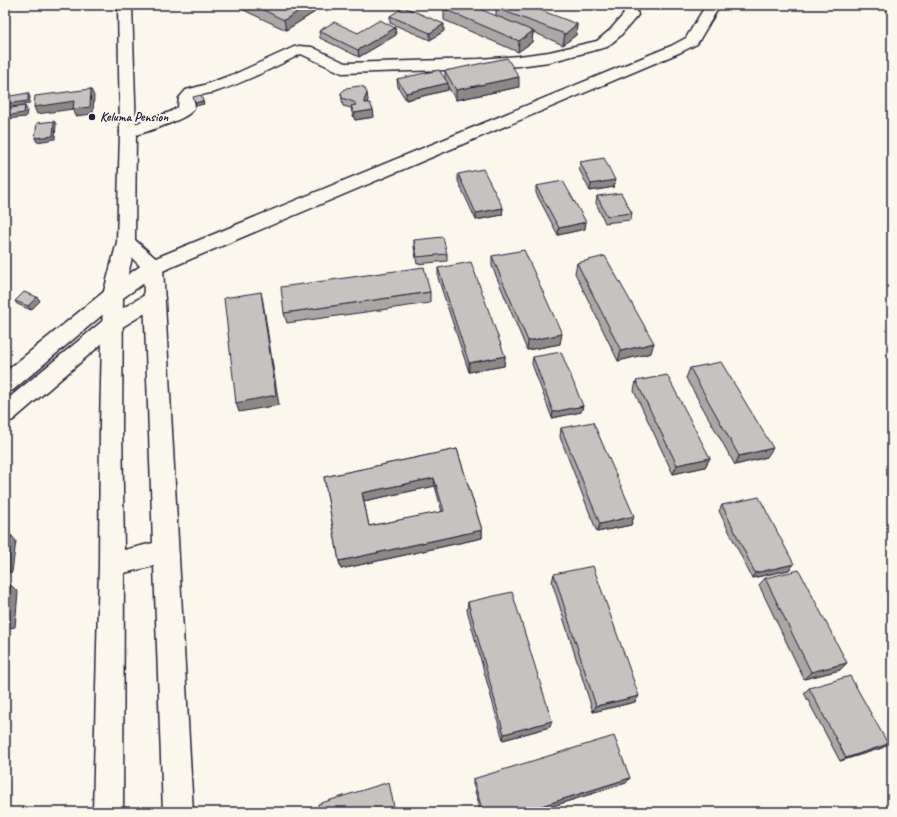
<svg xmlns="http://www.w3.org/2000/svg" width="897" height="817" font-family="Caveat,sans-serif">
  <rect width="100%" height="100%" fill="#fbf7ec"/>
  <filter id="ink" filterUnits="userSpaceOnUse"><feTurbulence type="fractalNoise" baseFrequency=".025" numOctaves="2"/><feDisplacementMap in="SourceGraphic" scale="8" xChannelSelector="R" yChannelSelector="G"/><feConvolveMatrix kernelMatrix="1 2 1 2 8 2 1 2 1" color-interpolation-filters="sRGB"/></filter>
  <g filter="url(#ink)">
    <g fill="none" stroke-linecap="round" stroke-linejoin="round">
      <g stroke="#22223b" stroke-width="3">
        <path id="minor" d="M619,5H635L638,15L620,36L607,47L549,62L519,66L479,69L342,73L301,54C273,68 245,82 215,92C208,94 200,94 195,99C195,103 195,108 192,111C185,120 141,134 128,137L122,136L120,132L122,128L170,112L178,107L179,98L186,90L204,85L237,73L294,47L299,46L312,47L345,63L479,59L519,56L549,52L597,41L610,30L624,14L622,9Z
          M706,5H720L697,44L681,52L160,272L120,300L13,390L5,393V372L106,290L146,262L671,46L686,38Z
          M155,291L162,293L165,298L162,303L119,329L13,420L5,423V401L105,319L148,293Z"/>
      </g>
      <g stroke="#22223b" stroke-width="3">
        <path id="secondary" d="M118,5H132L136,132L135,240L160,262L163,267L193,812H163L154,566L124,573L123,812H93L99,564L100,426L103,295L117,242L120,132ZM132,258L143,269L153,543L124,550L122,426L123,295Z"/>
      </g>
      <use href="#minor" fill="#fbf7ec" fill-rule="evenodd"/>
      <use href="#secondary" fill="#fbf7ec" fill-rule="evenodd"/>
    </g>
    <path fill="#aaa7a5" stroke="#22223b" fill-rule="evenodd" d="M235,5H314L315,12L286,30L235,6Z
      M496,8L577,24L576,35L563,45L533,32L532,42L518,52L444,20V9L496,16Z
      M390,16L444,31L430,40L390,23Z
      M395,28L396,35L359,57L320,38L319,31L358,33Z
      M445,71L519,87L456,100L448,87V90L406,100L398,87L397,79H445Z
      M341,93L368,100L367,103L373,110L374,117L355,120L352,113L351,108L343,106Z
      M580,162L614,187L590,191L579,169Z
      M458,174L503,208L502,215L476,220L458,181Z
      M536,186L585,229L558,235L536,193Z
      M597,196L632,213L630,220L605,223L596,203Z
      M414,240L447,254V261L417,264L414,247Z
      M492,256L560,344L527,350L492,266Z
      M577,263L651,353L618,361L575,273Z
      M438,268L505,356L504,366L469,372L438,278Z
      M430,292V303L287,323L284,313Z
      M37,297L40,301L31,310L17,304L15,301Z
      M533,357L583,406L581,412L552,418L532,364Z
      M690,368L767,457L735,465L686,378Z
      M636,381L710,458L705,467L673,474L634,391Z
      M561,428L634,516L631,525L597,532L560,437Z
      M457,449L482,530V538L341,569L339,561L324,477ZM435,486L442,512L369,526L364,501Z
      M722,505L794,564L789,570L752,578L719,511Z
      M554,574L635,702L593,712L552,582Z
      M765,578L840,670L804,679L759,585Z
      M468,602L550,727L503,740L467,610Z
      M809,688L888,744L882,748L840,761L804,693Z
      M473,779L626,783L534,812H481L473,784Z"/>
    <path fill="#8b8886" stroke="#22223b" d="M309,5H314L315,12L286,30L284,20Z
      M444,24V31L430,40V33Z
      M577,24L576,35L563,45L565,34Z
      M395,28L396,35L359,57L358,50Z
      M533,31L532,42L518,52L519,41Z
      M519,77V87L456,100V90Z
      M448,83V90L406,100V93Z
      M91,89L94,96L93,114L76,116L73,109L37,114L34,107Z
      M28,93L30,97L29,104L5,108V104Z
      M367,93L368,100L365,108L364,101Z
      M203,101L204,104L196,106L195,103Z
      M25,106L27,110L26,117L6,119L5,116Z
      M373,110L374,117L355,120L354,113Z
      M54,121L56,124L55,139L37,142L35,138Z
      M615,180L614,187L590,191L591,184Z
      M503,208L502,215L476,220V213Z
      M586,222L585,229L558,235L559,228Z
      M261,292L263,302L279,405L239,412L236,403Z
      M37,297L40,301L31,310L28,306Z
      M562,334L560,344L527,350L528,341Z
      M654,343L651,353L618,361L621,351Z
      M505,356L504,366L469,372V363Z
      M583,406L581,412L552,418L553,412Z
      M773,448L767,457L735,465L739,456Z
      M710,458L705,467L673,474L677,465Z
      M434,478L435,486L364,501L362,493Z
      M634,516L631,525L597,532L600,524Z
      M482,530V538L341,569L339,561Z
      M11,535L16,541L12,572L5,573V567Z
      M794,564L789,570L752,578L755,573Z
      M10,584L18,592L15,627L5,629V620Z
      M847,663L840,670L804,679L811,672Z
      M639,696L635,702L593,712L596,706Z
      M552,721L550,727L503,740L504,734Z
      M888,744L882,748L840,761L846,758Z
      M630,778L626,783L534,812H522Z"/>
    <path fill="#c6c2c0" stroke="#22223b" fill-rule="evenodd" d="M253,5H309L284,20Z
      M451,5H470L533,31L519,41L444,9Z
      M500,5H527L577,24L565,34L496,8Z
      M404,7L444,24L430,33L390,16Z
      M380,20L395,28L358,50L319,31L334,22L358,33Z
      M507,58L519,77L456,90L445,71Z
      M439,70L448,83L406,93L397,79Z
      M359,86L364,87L367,93L364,101L365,103H370L373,110L354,113L351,106L356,105L354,102L342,98L341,93L346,88Z
      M91,89L90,107L73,109L74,101L34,107L35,96Z
      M28,93V101L5,104V97Z
      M201,95L203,101L195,103L193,97Z
      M25,106L24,113L5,116V109Z
      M54,121L53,136L35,138L37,123Z
      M604,158L615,180L591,184L580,162Z
      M483,169L503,208L476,213L458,174Z
      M563,181L586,222L559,228L536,186Z
      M621,193L632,213L607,216L597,196Z
      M443,237L447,254L417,257L414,240Z
      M524,250L562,334L528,341L492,256Z
      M605,256L654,343L621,351L577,263Z
      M471,262L505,356L469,363L438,268Z
      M424,267L430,292L284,313L281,287Z
      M24,292L37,297L28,306L15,301Z
      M261,292L276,395L236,403L224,298Z
      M561,352L583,406L553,412L533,357Z
      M721,362L773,448L739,456L690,368Z
      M667,375L710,458L677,465L636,381Z
      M593,422L634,516L600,524L561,428Z
      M457,449L482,530L339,561L324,477ZM434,478L444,511L369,526L362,493Z
      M759,497L794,564L755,573L722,505Z
      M11,535L7,566L5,567V536Z
      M593,566L639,696L596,706L554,574Z
      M799,570L847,663L811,672L765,578Z
      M10,584L7,620H5V585Z
      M512,592L552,721L504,734L468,602Z
      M850,676L888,744L846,758L809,688Z
      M614,736L630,778L522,812H483L473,779Z
      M389,782L395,812H319L318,804Z"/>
  </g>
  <circle fill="#22223b" stroke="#fbf7ec" stroke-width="1.5" cx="92" cy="117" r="4"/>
  <g text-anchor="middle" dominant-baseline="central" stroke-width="4" stroke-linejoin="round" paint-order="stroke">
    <g font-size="13" font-weight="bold" fill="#22223b" stroke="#fbf7ec" text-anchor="start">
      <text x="100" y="117">Keluma Pension</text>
    </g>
  </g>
  <rect width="897" height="817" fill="none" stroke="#fbf7ec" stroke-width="20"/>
  <rect x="10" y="10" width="877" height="797" fill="none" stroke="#22223b" stroke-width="1.5" filter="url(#ink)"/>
</svg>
